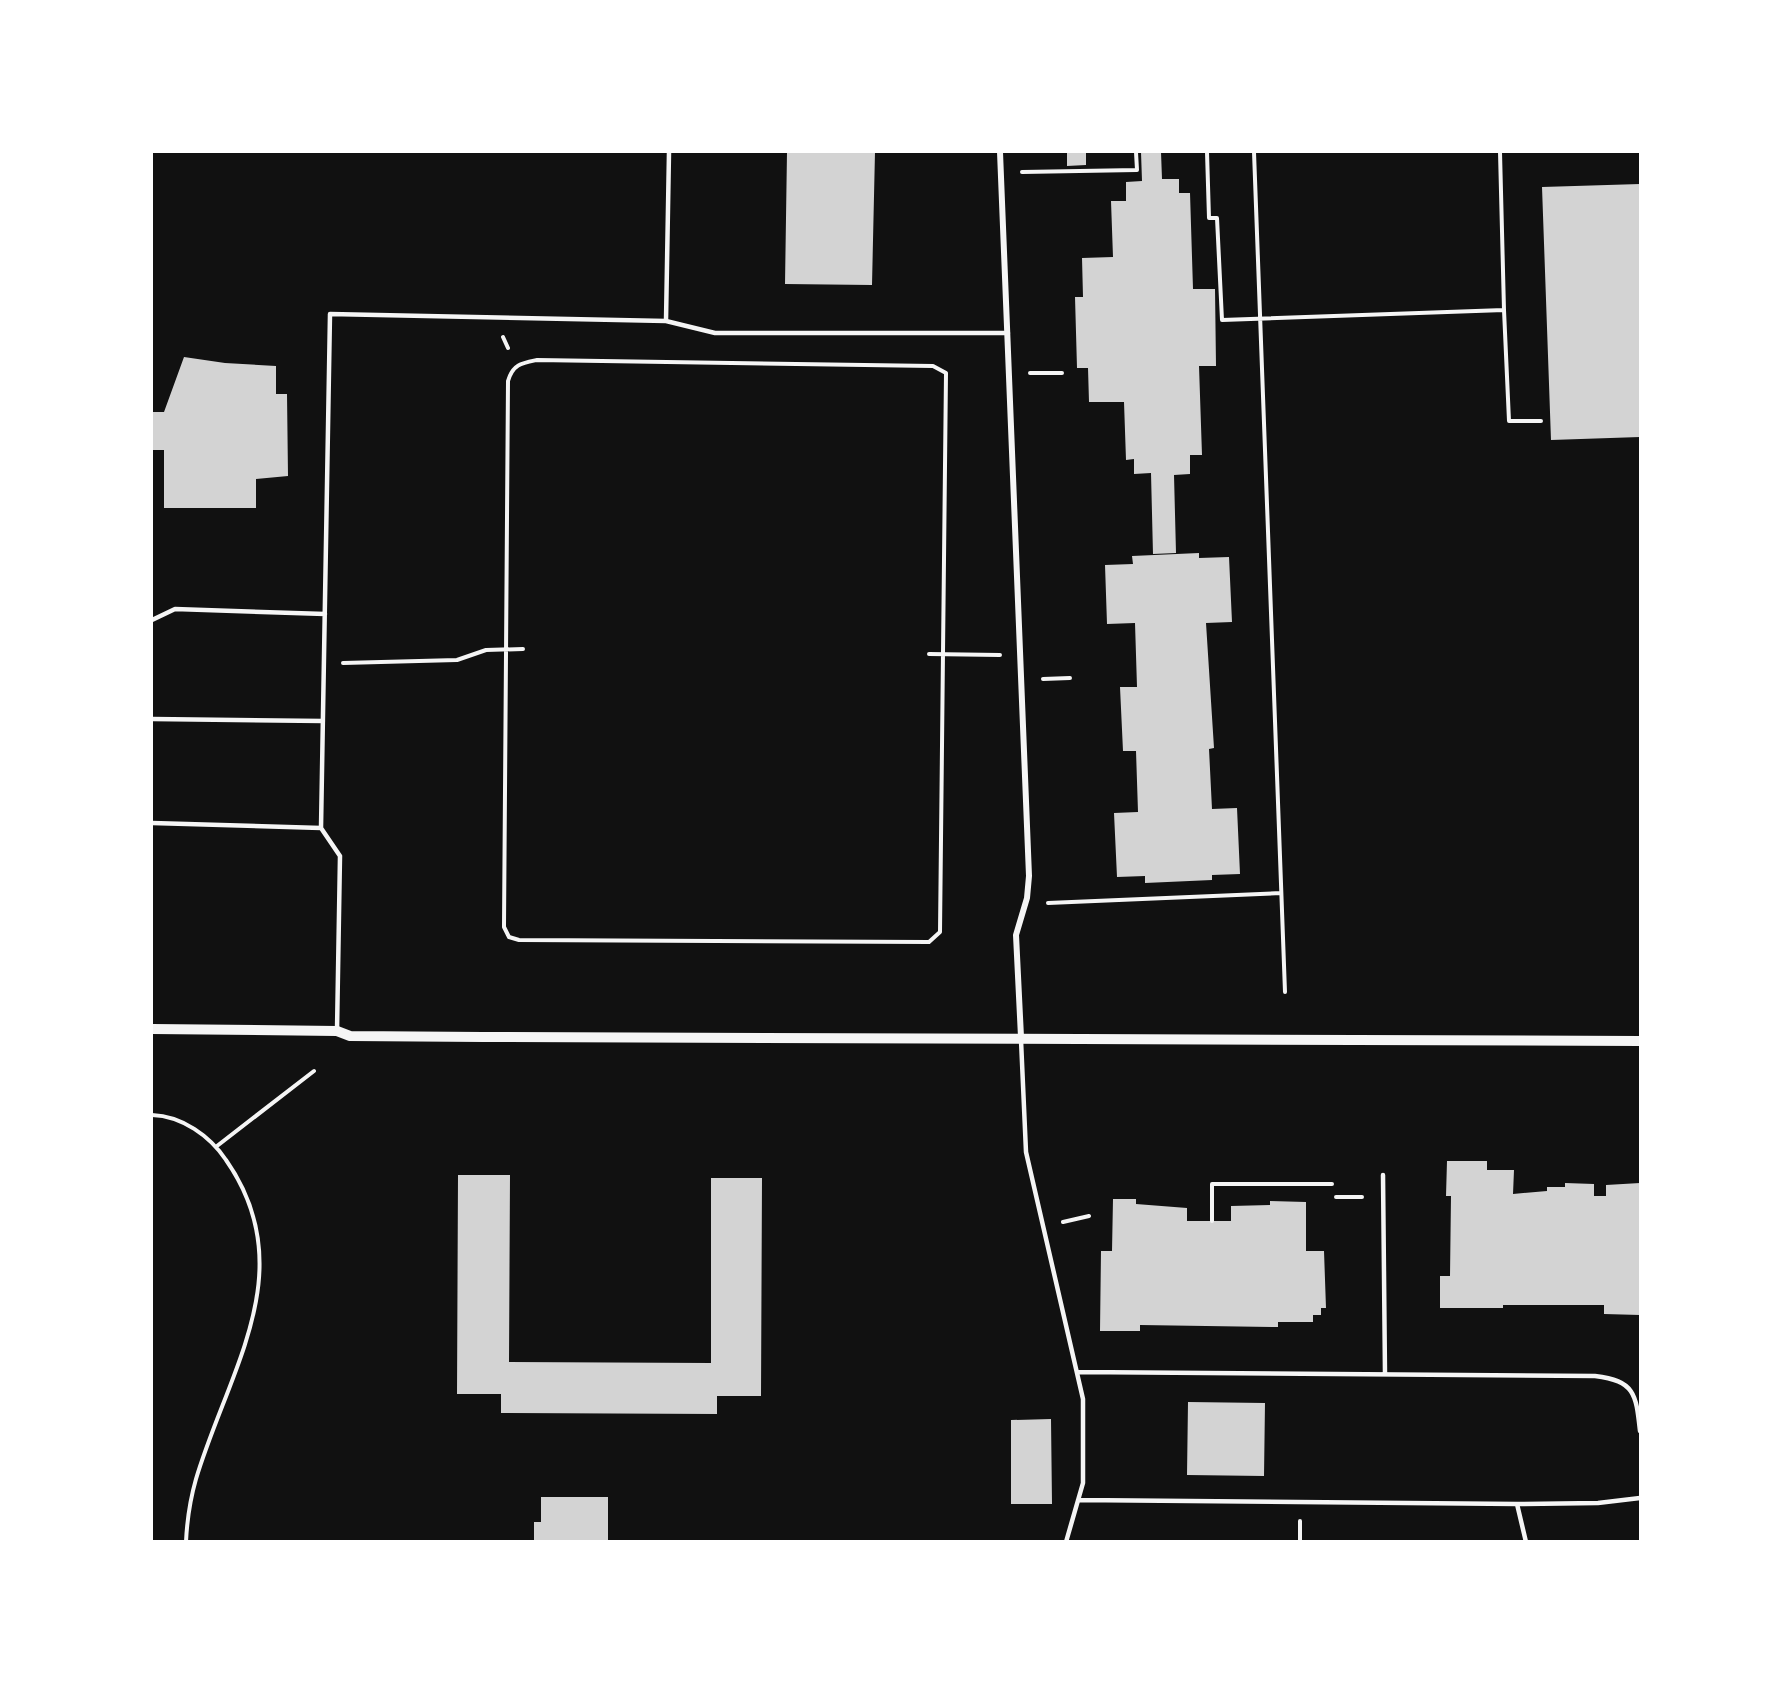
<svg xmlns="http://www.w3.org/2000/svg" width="1792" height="1693" font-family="Jost,sans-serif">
  <rect width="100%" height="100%" fill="#111"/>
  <path fill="#d3d3d3" d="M787,152H875L872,285L785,284Z
    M1067,152H1086V165L1067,166Z
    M1141,152H1161L1162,179H1179V193H1190L1193,289H1215L1216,366H1199L1202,455H1190V474L1174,475L1176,553L1153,554L1151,473L1134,474V459L1126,460L1124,402H1089L1088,368H1077L1075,297H1083L1082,258L1113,257L1111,201H1126V182L1142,181Z
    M1640,184V437L1551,440L1542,187Z
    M184,357L225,363L276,366V394H287L288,476L256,479V508H164V450H152V412H164Z
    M1199,553V558L1229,557L1232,622L1206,623L1214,748L1209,749L1212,809L1237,808L1240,874L1212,875V880L1145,883V876L1117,877L1114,813L1138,812L1136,751H1123L1120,687H1137L1135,623L1107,624L1105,565L1133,564L1132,556Z
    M1447,1161H1487V1170H1514L1513,1194L1547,1191V1187H1565V1183L1594,1184V1196H1606V1185L1640,1183V1315L1604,1314V1305H1503V1308H1440V1276H1450L1451,1196H1446Z
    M458,1175H510L509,1362L711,1363V1178H762L761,1396H717V1414L501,1413V1394H457Z
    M1113,1199H1136V1204L1187,1208V1221H1231V1206L1270,1205V1201L1306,1202V1251H1324L1326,1308H1321V1315H1313V1322H1278V1327L1140,1325V1331H1100L1101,1251H1112Z
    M1188,1402L1265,1403L1264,1476L1187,1475Z
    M1051,1419L1052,1504H1011V1420Z
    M541,1497H608V1542H534V1522H541Z"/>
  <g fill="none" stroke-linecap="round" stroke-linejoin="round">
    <path stroke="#f5f5f5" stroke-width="4" d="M1207,152L1209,218H1217L1222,320L1504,310L1500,152
      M1254,152L1285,992
      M1022,172L1137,170L1136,152
      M1504,310L1509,421H1541
      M503,337L508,348
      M537,360L933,366L946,373L940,932L929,942L519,940L509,937L504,927L508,381C513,364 522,363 537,360Z
      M1030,373H1062
      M929,654L1000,655
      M343,663L457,660L486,650L523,649
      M1043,679L1070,678
      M1048,903L1281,893
      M152,1115C182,1116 210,1136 226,1160C303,1270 228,1371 196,1479C190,1500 187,1520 186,1542
      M217,1146L314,1071
      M1336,1197H1362
      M1212,1221V1184H1332
      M1063,1222L1089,1216
      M1300,1542V1521"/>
    <path stroke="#f5f5f5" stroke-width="4.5" d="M666,321L715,333H1008
      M152,620L175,609L325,614
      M152,719L323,721
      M152,823L321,828L340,856L337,1031
      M321,828L330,314L666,321L669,152
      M1021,1040L1026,1152L1083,1399V1483L1066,1542
      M1383,1175L1385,1374
      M1078,1372L1595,1376C1635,1381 1636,1394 1640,1431
      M1078,1500L1517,1504L1598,1503L1640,1498
      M1517,1504L1526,1542"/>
    <path stroke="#f5f5f5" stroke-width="6" d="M1000,152L1029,876L1027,898L1016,935L1021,1037"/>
    <path stroke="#f5f5f5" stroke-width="10" d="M152,1029L337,1031L350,1036L483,1037L1640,1041"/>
  </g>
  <rect width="1792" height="1693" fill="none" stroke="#ffffff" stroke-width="306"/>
</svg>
